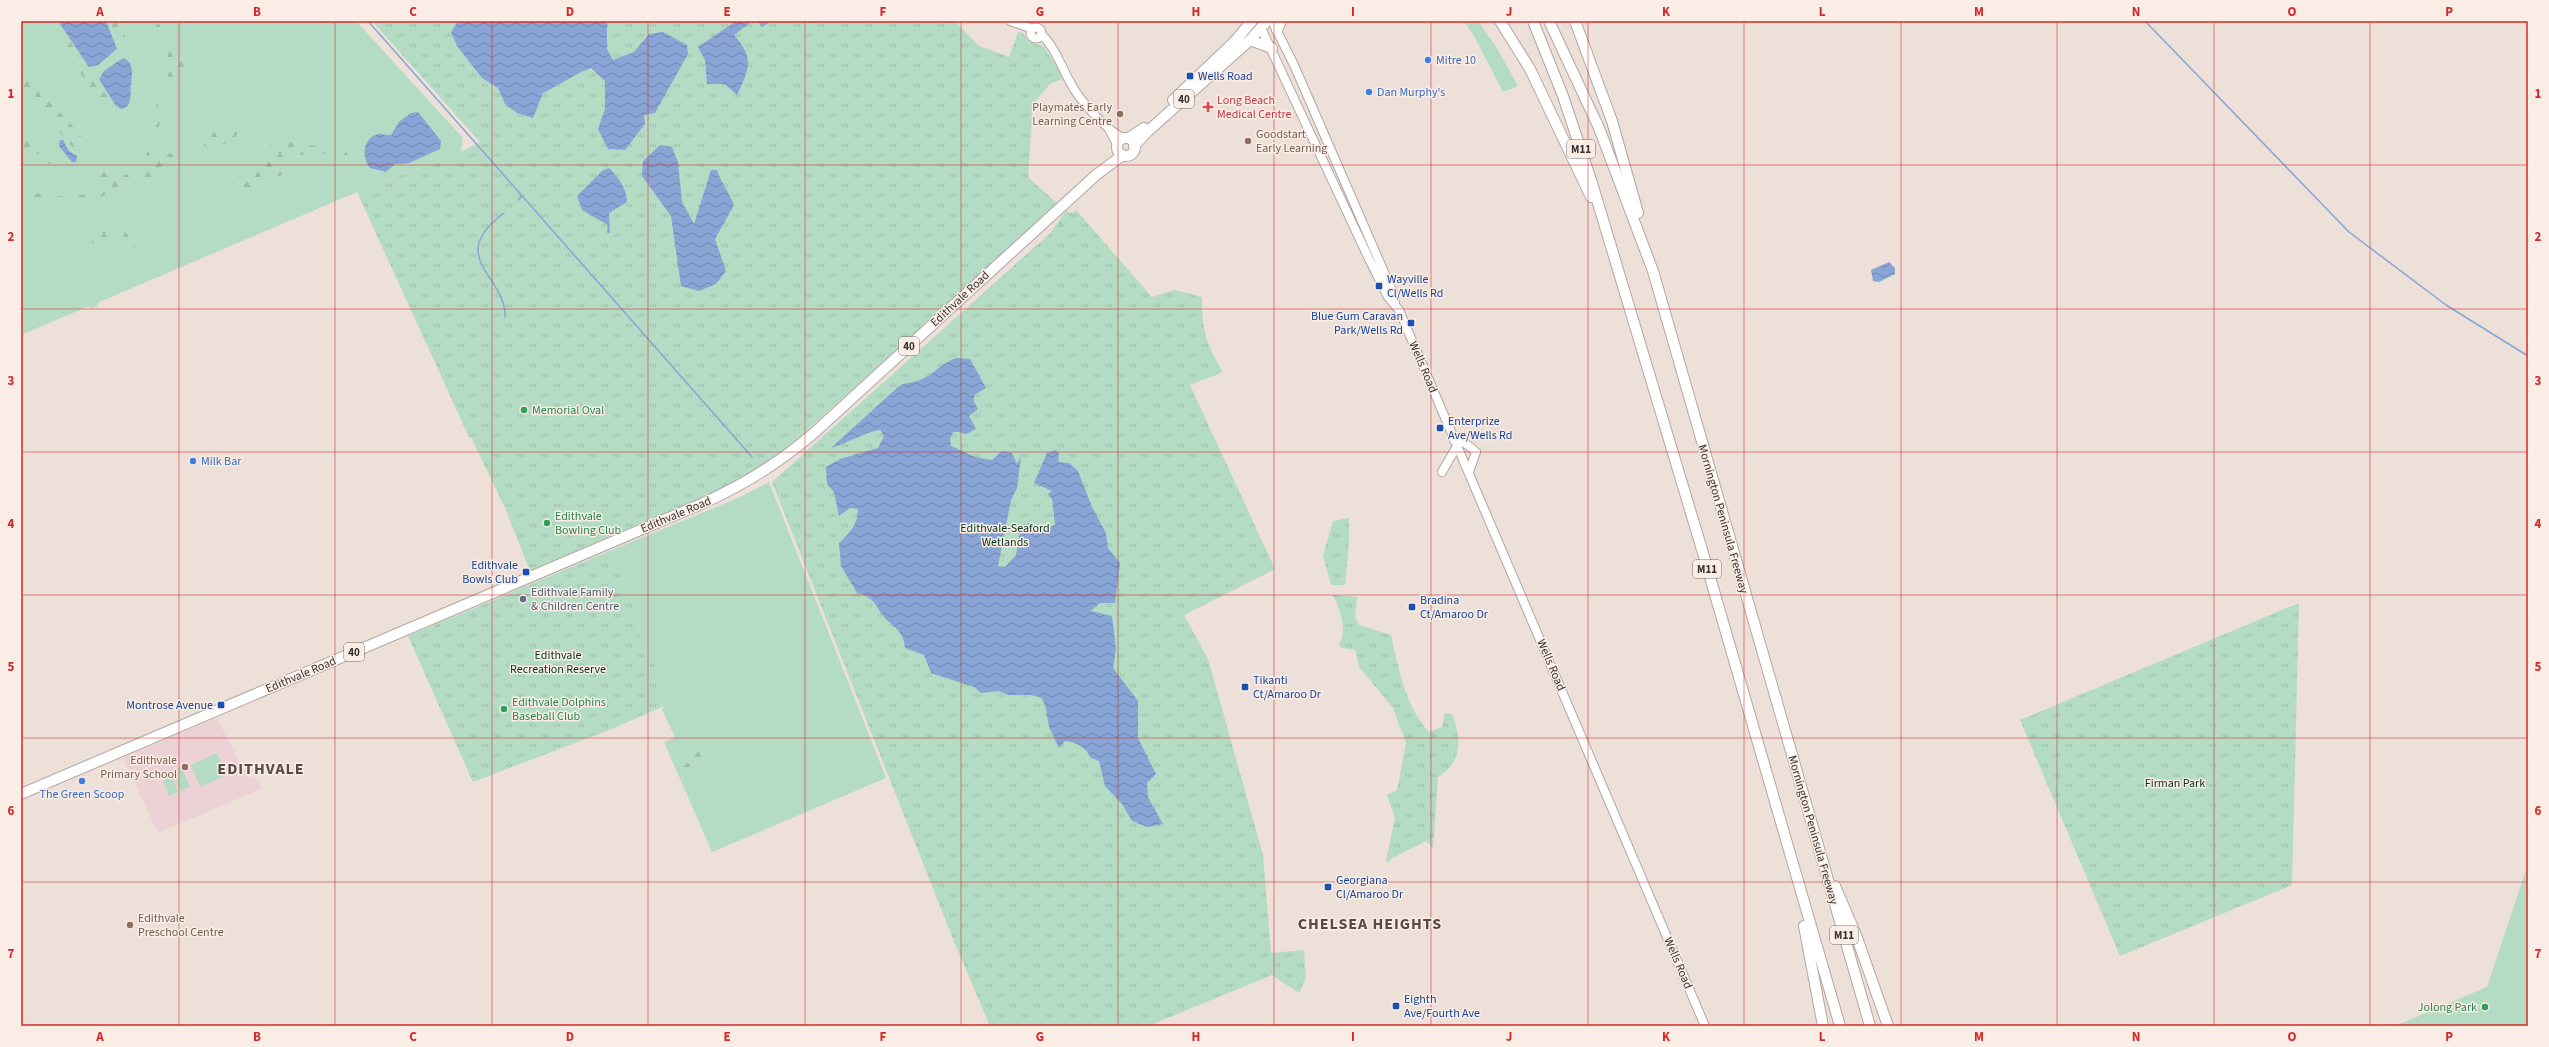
<svg xmlns="http://www.w3.org/2000/svg" width="2549" height="1047" font-family="'Source Sans 3',sans-serif">
  <defs>
    <pattern id="forest-firs" width="22" height="20" patternUnits="userSpaceOnUse"><rect width="22" height="20" fill="#b4dbc3"/><path d="M5 1l3.5 6h-7zM16 11l3.5 6h-7z" fill="#9cbda8"/></pattern>
    <pattern id="park-tufts" width="24" height="20" patternUnits="userSpaceOnUse"><rect width="24" height="20" fill="#b4dbc3"/><path d="M3 7l-1-3M5 7V3M7 7l1-3M15 17l-1-3M17 17v-4M19 17l1-3" fill="none" stroke="#9cbda8"/></pattern>
    <pattern id="water-waves" width="16" height="10" patternUnits="userSpaceOnUse"><rect width="16" height="10" fill="#88a5d6"/><path d="M0 5q4-4 8 0t8 0" fill="none" stroke="#7087ae"/></pattern>
  </defs>
  <rect width="100%" height="100%" fill="#ece0d9"/>
  <path fill="#ecd1d5" d="M217,718L248,779L255,777L261,789L158,833L123,758Z"/>
  <path fill="#b4dbc3" d="M21,21H356L463,138L461,152L357,192L97,303L98,306L91,309L89,306L21,335Z
    M1464,21H1478L1495,45L1518,86L1503,92L1474,36Z
    M769,482L886,778L712,852L664,742L675,737L662,710L664,706L656,681L655,657H646L632,601L612,550L738,498Z
    M217,753L227,775L200,787L191,765Z
    M181,767L190,787L180,791L172,771Z
    M170,772L178,792L169,796L161,776Z
    M2528,864V1026H2395L2487,987Z"/>
  <path fill="url(#forest-firs)" d="M106,21H119L130,49H123Z
    M147,21H157L181,56L194,69L191,73H181C173,83 161,91 158,104C156,114 164,125 155,134L149,129L154,96L166,82L170,65L165,49Z
    M65,39L70,41C77,53 125,119 123,126H118L90,88L63,45Z
    M21,63C28,73 33,84 41,93C51,106 91,137 86,153L77,152L21,90Z
    M234,127L240,130L234,139L214,149L204,146V140L212,133Z
    M21,131L36,141L40,149L38,154H32L21,146Z
    M154,138L157,139L154,150L149,156L146,154L148,145Z
    M274,140L346,151L348,154L343,156L319,153L288,156L282,175L254,185L243,193L240,191L238,175C244,169 256,176 264,168C274,158 268,146 274,140Z
    M173,152L185,154L188,157L187,161L160,167L152,177L133,181L91,202H45L28,195L30,192C53,196 82,202 101,185L100,173L102,169H108L118,177L140,171Z
    M47,157L66,167L68,172L62,171L45,161Z
    M1066,211L1074,214L1039,249Z
    M123,229L136,247L110,241L87,244L93,230Z
    M693,743L698,744L695,747L698,751L705,750L712,754V763H709L707,758L692,760L690,768L683,767L690,761L693,753L689,748Z"/>
  <path fill="url(#park-tufts)" d="M372,21H955L979,46L1009,57L1018,32L1023,33L1029,42L1043,46L1057,66L1062,79L1050,84L1033,104L1028,177L1059,205L778,456L736,484L530,571L505,508L471,437H469L357,192L461,152L480,142Z
    M1076,210L1152,297L1175,290L1202,297C1202,330 1206,344 1223,372L1190,385L1275,569L1184,615L1208,659L1263,855L1271,953L1304,950L1306,978L1299,993L1272,975L1148,1026H990L953,939L772,482Z
    M1349,518V543L1345,585H1331L1323,555L1333,521Z
    M612,550L632,601L646,657L655,656L656,681L664,706L614,728L473,782L408,636Z
    M1333,595L1357,597L1355,617L1359,625L1391,635C1398,667 1406,708 1429,732L1442,727L1445,713L1452,714C1462,738 1462,763 1438,777L1433,848L1426,841L1391,859L1389,863L1386,861L1395,818L1387,795L1397,790L1406,743L1393,708L1359,667L1355,650L1341,648L1339,645C1348,628 1340,611 1333,595Z
    M2299,603L2292,885L2120,956L2020,720Z"/>
  <path fill="url(#water-waves)" d="M58,21H106L117,49L98,65L89,67Z
    M458,21H607V49L613,60L634,52L649,34L663,32L687,45L688,54L655,113L644,115L645,124L625,150L608,149L598,129L605,109V81L591,68C574,74 560,85 543,93L533,118L517,113L505,104L498,88L482,78L457,46L451,32Z
    M736,21H772L762,27L758,22L750,23L734,35C755,58 749,70 737,95L725,84H707L705,60L698,47Z
    M123,58C136,63 131,76 131,86C130,95 133,107 121,109L116,106L99,79L104,71Z
    M418,112L441,141L440,149L409,163L395,164L386,172L370,168C361,157 363,138 378,134C383,133 386,136 391,135L399,122L411,113Z
    M60,140H63L69,151L77,156L76,162H72L59,146Z
    M660,145L672,147L678,162L682,202L694,224L711,170H717C721,183 729,192 734,205L715,239L726,271L716,284L699,291L681,286L671,216L642,176L643,161Z
    M609,168C618,177 627,188 627,202L609,213L610,233H607L608,225L582,210L577,196L602,171Z
    M1889,262L1895,268V274L1879,282L1873,281L1871,270Z
    M956,358L970,359L986,388L974,395V402L978,409L969,416L976,429L966,434L959,432H953L950,439L951,446L975,457L992,460L1002,451L1012,453L1017,464L1021,456L1017,488L1011,500L998,566L1005,567L1016,555L1021,525L1031,523L1039,528V532L1055,525L1052,499L1048,494L1052,491L1034,483L1047,453L1056,450L1059,454L1058,462L1069,463L1078,471L1092,507L1106,533L1108,548L1120,563L1115,603H1100L1091,611L1112,616L1116,649L1113,668L1138,701V738L1156,774L1147,783L1148,797L1163,824L1147,827L1132,821L1122,804L1105,786L1099,761L1091,758C1085,747 1077,742 1065,741L1059,748L1049,727L1046,709L1042,698L1032,695H1008L999,691L981,693L974,687L931,673L924,655L905,648C904,634 898,630 888,621C875,609 878,598 857,593L841,566L839,543C850,533 858,524 858,509L850,508L839,516L834,492L827,484L826,467L840,459L878,448L884,436L880,430C867,431 846,444 831,448L899,386C906,382 913,383 920,380C933,375 942,363 956,358Z"/>
  <g fill="none" stroke-linecap="round" stroke-linejoin="round">
    <path stroke="#88a5d6" stroke-width="1.5" d="M368,21L752,457
      M2145,21L2349,232L2446,305L2528,356
      M518,200L522,196
      M504,213C444,258 507,276 505,317"/>
    <g stroke="#b2a6a0" stroke-width="10">
      <path id="secondary" d="M1010,21L1033,29
        M1272,21L1294,65L1394,295L1395,304
        M1030.5 33a5.5 5.5 0 1 1 11 0a5.5 5.5 0 1 1-11 0Z
        M1261,28L1369,259L1388,297L1399,310L1705,1026
        M1041,34C1055,47 1061,66 1070,82C1079,100 1105,129 1123,138
        M1110,131L1117,144
        M1454,440H1460L1473,449
        M1442,472L1457,446
        M1469,472L1476,452"/>
    </g>
    <g stroke="#b2a6a0" stroke-width="12">
      <path id="highway" d="M1500,21L1530,69L1591,197
        M1533,21L1563,96L1592,183L1703,553L1840,1026
        M1549,21L1599,128L1653,271L1870,1026
        M1575,21L1612,121L1638,213
        M1277,30L1281,21
        M1250,40L1272,48
        M1173,100L1235,41L1252,21
        M1129,138L1144,128
        M1117 147a9 9 0 1 1 18 0a9 9 0 1 1-18 0Z
        M1134,146L1147,132L1250,40L1267,21
        M21,794L699,505C742,486 778,464 814,433L1096,175L1123,155
        M1835,886L1856,935L1888,1026
        M1804,926L1823,1026"/>
    </g>
    <use href="#secondary" stroke="#fff" stroke-width="8"/>
    <use href="#highway" stroke="#fff" stroke-width="10"/>
  </g>
  <path fill="none" stroke="#d62828" stroke-width="1" stroke-opacity="0.55" d="M179,21V1026M335,21V1026M492,21V1026M648,21V1026M805,21V1026M961,21V1026M1118,21V1026M1274,21V1026M1431,21V1026M1588,21V1026M1744,21V1026M1901,21V1026M2057,21V1026M2214,21V1026M2370,21V1026M21,165H2528M21,309H2528M21,452H2528M21,595H2528M21,738H2528M21,882H2528"/>
  <g fill="#3f7fe0" stroke="#faede6" stroke-width="1.5">
    <circle cx="1428" cy="60" r="4"/>
    <circle cx="1369" cy="92" r="4"/>
    <circle cx="193" cy="461" r="4"/>
    <circle cx="82" cy="781" r="4"/>
  </g>
  <g fill="#1a4fb4" stroke="#faede6" stroke-width="1.5">
    <rect x="1186" y="72" width="8" height="8" rx="2"/>
    <rect x="1375" y="282" width="8" height="8" rx="2"/>
    <rect x="1407" y="319" width="8" height="8" rx="2"/>
    <rect x="1436" y="424" width="8" height="8" rx="2"/>
    <rect x="522" y="568" width="8" height="8" rx="2"/>
    <rect x="1408" y="603" width="8" height="8" rx="2"/>
    <rect x="1241" y="683" width="8" height="8" rx="2"/>
    <rect x="217" y="701" width="8" height="8" rx="2"/>
    <rect x="1324" y="883" width="8" height="8" rx="2"/>
    <rect x="1392" y="1002" width="8" height="8" rx="2"/>
  </g>
  <path fill="#e0444e" stroke="#faede6" stroke-width="1.5" d="M1206 101h4v4h4v4h-4v4h-4v-4h-4v-4h4z"/>
  <g fill="#8d6e63" stroke="#faede6" stroke-width="1.5">
    <circle cx="1120" cy="114" r="4"/>
    <circle cx="1248" cy="141" r="4"/>
    <circle cx="185" cy="767" r="4"/>
    <circle cx="130" cy="925" r="4"/>
  </g>
  <g fill="#2e9e5b" stroke="#faede6" stroke-width="1.5">
    <circle cx="524" cy="410" r="4"/>
    <circle cx="547" cy="523" r="4"/>
    <circle cx="504" cy="709" r="4"/>
    <circle cx="2485" cy="1007" r="4"/>
  </g>
  <circle fill="#5c6f8a" stroke="#faede6" stroke-width="1.5" cx="523" cy="599" r="4"/>
  <g text-anchor="middle" dominant-baseline="central" stroke-width="3" stroke-linejoin="round" paint-order="stroke">
    <g fill="#faede6" stroke="#736c68" stroke-width="1">
      <rect x="1174" y="90" width="20" height="18" rx="3"/>
      <rect x="1567" y="140" width="28" height="18" rx="3"/>
      <rect x="899" y="337" width="20" height="18" rx="3"/>
      <rect x="1693" y="560" width="28" height="18" rx="3"/>
      <rect x="344" y="643" width="20" height="18" rx="3"/>
      <rect x="1830" y="926" width="28" height="18" rx="3"/>
    </g>
    <g font-size="11" font-weight="bold" fill="#393432">
      <text x="1184" y="99">40</text>
      <text x="1581" y="149">M11</text>
      <text x="909" y="346">40</text>
      <text x="1707" y="569">M11</text>
      <text x="354" y="652">40</text>
      <text x="1844" y="935">M11</text>
    </g>
    <g font-size="12" fill="#366cbe" stroke="#faede6" text-anchor="start">
      <text x="1436" y="60">Mitre 10</text>
      <text x="1377" y="92">Dan Murphy's</text>
      <text x="201" y="461">Milk Bar</text>
      <text x="82" y="794" text-anchor="middle">The Green Scoop</text>
    </g>
    <g font-size="12" fill="#164399" stroke="#faede6" text-anchor="start">
      <text x="1198" y="76">Wells Road</text>
      <text x="1387" y="279">Wayville<tspan x="1387" dy="14">Cl/Wells Rd</tspan></text>
      <text x="1403" y="316" text-anchor="end">Blue Gum Caravan<tspan x="1403" dy="14">Park/Wells Rd</tspan></text>
      <text x="1448" y="421">Enterprize<tspan x="1448" dy="14">Ave/Wells Rd</tspan></text>
      <text x="518" y="565" text-anchor="end">Edithvale<tspan x="518" dy="14">Bowls Club</tspan></text>
      <text x="1420" y="600">Bradina<tspan x="1420" dy="14">Ct/Amaroo Dr</tspan></text>
      <text x="1253" y="680">Tikanti<tspan x="1253" dy="14">Ct/Amaroo Dr</tspan></text>
      <text x="213" y="705" text-anchor="end">Montrose Avenue</text>
      <text x="1336" y="880">Georgiana<tspan x="1336" dy="14">Cl/Amaroo Dr</tspan></text>
      <text x="1404" y="999">Eighth<tspan x="1404" dy="14">Ave/Fourth Ave</tspan></text>
    </g>
    <g font-size="12" fill="#be3a42" stroke="#faede6" text-anchor="start">
      <text x="1217" y="100">Long Beach<tspan x="1217" dy="14">Medical Centre</tspan></text>
    </g>
    <g font-size="12" fill="#785e54" stroke="#faede6" text-anchor="end">
      <text x="1112" y="107">Playmates Early<tspan x="1112" dy="14">Learning Centre</tspan></text>
      <text x="1256" y="134" text-anchor="start">Goodstart<tspan x="1256" dy="14">Early Learning</tspan></text>
      <text x="177" y="760">Edithvale<tspan x="177" dy="14">Primary School</tspan></text>
      <text x="138" y="918" text-anchor="start">Edithvale<tspan x="138" dy="14">Preschool Centre</tspan></text>
    </g>
    <g font-size="12" fill="#393432" stroke="#faede6">
      <text transform="translate(960 299) rotate(-43)">Edithvale Road</text>
      <text transform="translate(1423 367) rotate(67)">Wells Road</text>
      <text transform="translate(676 515) rotate(-23)">Edithvale Road</text>
      <text transform="translate(1723 519) rotate(74)">Mornington Peninsula Freeway</text>
      <text transform="translate(1551 665) rotate(67)">Wells Road</text>
      <text transform="translate(301 675) rotate(-23)">Edithvale Road</text>
      <text transform="translate(1813 830) rotate(74)">Mornington Peninsula Freeway</text>
      <text transform="translate(1678 963) rotate(67)">Wells Road</text>
    </g>
    <g font-size="12" fill="#27864d" stroke="#faede6" text-anchor="start">
      <text x="532" y="410">Memorial Oval</text>
      <text x="555" y="516">Edithvale<tspan x="555" dy="14">Bowling Club</tspan></text>
      <text x="512" y="702">Edithvale Dolphins<tspan x="512" dy="14">Baseball Club</tspan></text>
      <text x="2477" y="1007" text-anchor="end">Jolong Park</text>
    </g>
    <g font-size="12" fill="#02341d" stroke="#faede6">
      <text x="1005" y="528">Edithvale-Seaford<tspan x="1005" dy="14">Wetlands</tspan></text>
      <text x="558" y="655">Edithvale<tspan x="558" dy="14">Recreation Reserve</tspan></text>
      <text x="2175" y="783">Firman Park</text>
    </g>
    <g font-size="12" fill="#4e5e75" stroke="#faede6" text-anchor="start">
      <text x="531" y="592">Edithvale Family<tspan x="531" dy="14">&amp; Children Centre</tspan></text>
    </g>
    <g font-size="16" font-weight="bold" letter-spacing="1" fill="#564b46" stroke="#faede6">
      <text x="261" y="769">EDITHVALE</text>
      <text x="1370" y="924">CHELSEA HEIGHTS</text>
    </g>
  </g>
  <rect width="2549" height="1047" fill="none" stroke="#faede6" stroke-width="44"/>
  <rect x="22" y="22" width="2505" height="1003" fill="none" stroke="#d62828" stroke-width="1.5"/>
  <g font-size="13" text-anchor="middle" font-weight="bold" fill="#d62828">
    <text x="100" y="16">A</text>
    <text x="257" y="16">B</text>
    <text x="413" y="16">C</text>
    <text x="570" y="16">D</text>
    <text x="727" y="16">E</text>
    <text x="883" y="16">F</text>
    <text x="1040" y="16">G</text>
    <text x="1196" y="16">H</text>
    <text x="1353" y="16">I</text>
    <text x="1509" y="16">J</text>
    <text x="1666" y="16">K</text>
    <text x="1822" y="16">L</text>
    <text x="1979" y="16">M</text>
    <text x="2136" y="16">N</text>
    <text x="2292" y="16">O</text>
    <text x="2449" y="16">P</text>
    <text x="11" y="98">1</text>
    <text x="2538" y="98">1</text>
    <text x="11" y="241">2</text>
    <text x="2538" y="241">2</text>
    <text x="11" y="385">3</text>
    <text x="2538" y="385">3</text>
    <text x="11" y="528">4</text>
    <text x="2538" y="528">4</text>
    <text x="11" y="671">5</text>
    <text x="2538" y="671">5</text>
    <text x="11" y="815">6</text>
    <text x="2538" y="815">6</text>
    <text x="11" y="958">7</text>
    <text x="2538" y="958">7</text>
    <text x="100" y="1041">A</text>
    <text x="257" y="1041">B</text>
    <text x="413" y="1041">C</text>
    <text x="570" y="1041">D</text>
    <text x="727" y="1041">E</text>
    <text x="883" y="1041">F</text>
    <text x="1040" y="1041">G</text>
    <text x="1196" y="1041">H</text>
    <text x="1353" y="1041">I</text>
    <text x="1509" y="1041">J</text>
    <text x="1666" y="1041">K</text>
    <text x="1822" y="1041">L</text>
    <text x="1979" y="1041">M</text>
    <text x="2136" y="1041">N</text>
    <text x="2292" y="1041">O</text>
    <text x="2449" y="1041">P</text>
  </g>
</svg>
